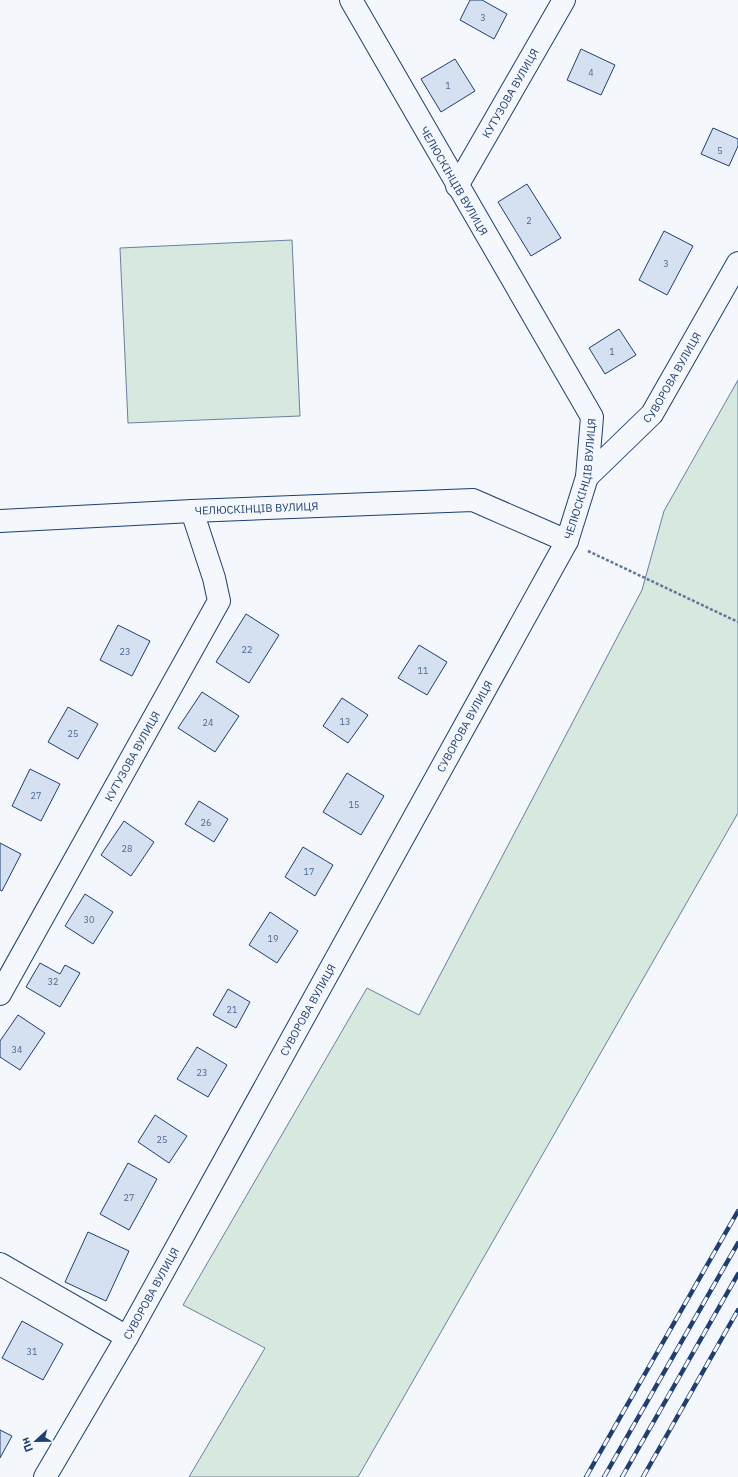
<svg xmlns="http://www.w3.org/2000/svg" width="738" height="1477" font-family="'IBM Plex Sans',sans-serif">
  <rect width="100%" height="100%" fill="#f4f7fb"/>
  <path fill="#d7e8df" stroke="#687fa3" d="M292,240L300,416L128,423L120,248Z
    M738,380V813L358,1477H189L265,1348L183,1305L367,988L419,1015L642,590L664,511Z"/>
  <path fill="#d5e0f0" stroke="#1d3f73" d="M470,0H482L507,14L494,39L460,20Z
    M581,49L615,65L601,95L567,80Z
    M455,59L475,91L441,112L421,79Z
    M713,128L738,139V146L729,166L701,154Z
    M527,184L561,238L531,256L498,202Z
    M664,231L693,246L667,295L639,280Z
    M619,329L636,355L605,374L589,348Z
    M246,614L279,635L249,683L216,662Z
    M118,625L150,641L132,676L100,660Z
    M419,645L447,662L427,695L398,678Z
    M202,692L239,716L215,752L178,728Z
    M342,698L368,715L348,743L323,726Z
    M68,707L98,724L78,759L48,742Z
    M30,769L60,784L41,821L12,806Z
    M347,773L384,796L361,835L323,812Z
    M199,801L228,819L214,842L185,824Z
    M124,821L154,842L131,876L101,855Z
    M0,843L21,854L2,891L0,890Z
    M303,847L333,865L315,896L285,877Z
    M85,894L113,912L93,944L65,926Z
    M270,912L298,931L277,963L249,945Z
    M40,963L60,974L65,965L80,973L60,1007L26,987Z
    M228,989L250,1002L236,1028L213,1015Z
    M18,1015L45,1033L20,1070L0,1057V1041Z
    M197,1047L227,1065L208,1097L177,1079Z
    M155,1115L187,1136L169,1163L138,1142Z
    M128,1163L157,1179L129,1230L100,1214Z
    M88,1232L129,1251L106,1301L65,1282Z
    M22,1321L63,1344L43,1380L2,1358Z
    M0,1430L12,1436L0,1458Z"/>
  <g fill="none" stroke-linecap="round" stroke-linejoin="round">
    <g stroke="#1d3f73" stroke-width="24">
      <g id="street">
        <path id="s1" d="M457,186L564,0"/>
        <path id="s2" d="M587,477L652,414L738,263"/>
        <path id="s3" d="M0,521L192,511L473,500L567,541L587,477L592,417L351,0"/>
        <path id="s4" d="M0,994L219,601L214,578L192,511"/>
        <path d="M0,1264L127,1337"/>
        <path id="s5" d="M45,1477L127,1337L567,541"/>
      </g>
    </g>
    <path stroke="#5e769c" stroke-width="2.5" stroke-dasharray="3 2" stroke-linecap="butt" d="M588,551L738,622"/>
    <use href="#street" stroke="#f4f7fb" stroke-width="22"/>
    <g stroke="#1d3f73" stroke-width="4.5">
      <path id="rail" d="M586,1477L738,1211
        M604,1477L738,1243
        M622,1477L738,1274
        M643,1477L738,1310"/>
    </g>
    <use href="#rail" stroke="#f4f7fb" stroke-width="3" stroke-dasharray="9" stroke-linecap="butt"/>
  </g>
  <g text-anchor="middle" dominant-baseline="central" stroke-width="3" stroke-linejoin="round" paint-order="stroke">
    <g font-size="9" fill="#4b6792">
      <text x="483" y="17">3</text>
      <text x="591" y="72">4</text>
      <text x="448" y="85">1</text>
      <text x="720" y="150">5</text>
      <text x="529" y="220">2</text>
      <text x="666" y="263">3</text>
      <text x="612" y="351">1</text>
      <text x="247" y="649">22</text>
      <text x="125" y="651">23</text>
      <text x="423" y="670">11</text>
      <text x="345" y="721">13</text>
      <text x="208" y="722">24</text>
      <text x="73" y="733">25</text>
      <text x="36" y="795">27</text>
      <text x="354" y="804">15</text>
      <text x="206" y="822">26</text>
      <text x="127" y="848">28</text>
      <text x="309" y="871">17</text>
      <text x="89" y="919">30</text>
      <text x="273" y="938">19</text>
      <text x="53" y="981">32</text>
      <text x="232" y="1009">21</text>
      <text x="17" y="1049">34</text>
      <text x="202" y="1072">23</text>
      <text x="162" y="1139">25</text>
      <text x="129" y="1197">27</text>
      <text x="32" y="1351">31</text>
    </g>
    <g font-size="11" fill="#1d3f73" stroke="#f4f7fb">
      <text stroke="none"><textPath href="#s1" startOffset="107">КУТУЗОВА ВУЛИЦЯ</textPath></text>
      <text transform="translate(454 181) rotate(60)">ЧЕЛЮСКІНЦІВ ВУЛИЦЯ</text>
      <text stroke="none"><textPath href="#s2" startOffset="132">СУВОРОВА ВУЛИЦЯ</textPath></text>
      <text stroke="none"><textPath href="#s3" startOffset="640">ЧЕЛЮСКІНЦІВ ВУЛИЦЯ</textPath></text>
      <text stroke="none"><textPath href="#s3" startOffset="257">ЧЕЛЮСКІНЦІВ ВУЛИЦЯ</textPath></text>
      <text stroke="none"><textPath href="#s5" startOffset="860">СУВОРОВА ВУЛИЦЯ</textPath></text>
      <text stroke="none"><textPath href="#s4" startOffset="272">КУТУЗОВА ВУЛИЦЯ</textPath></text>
      <text stroke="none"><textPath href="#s5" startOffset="536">СУВОРОВА ВУЛИЦЯ</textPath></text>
      <text stroke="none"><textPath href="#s5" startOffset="212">СУВОРОВА ВУЛИЦЯ</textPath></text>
    </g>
  </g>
  <g transform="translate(36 1441) rotate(248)" stroke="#f4f7fb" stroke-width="3" paint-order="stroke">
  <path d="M0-3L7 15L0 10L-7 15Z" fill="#1d3f73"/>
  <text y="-6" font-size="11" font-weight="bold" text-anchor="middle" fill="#1d3f73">Пн</text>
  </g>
</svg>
